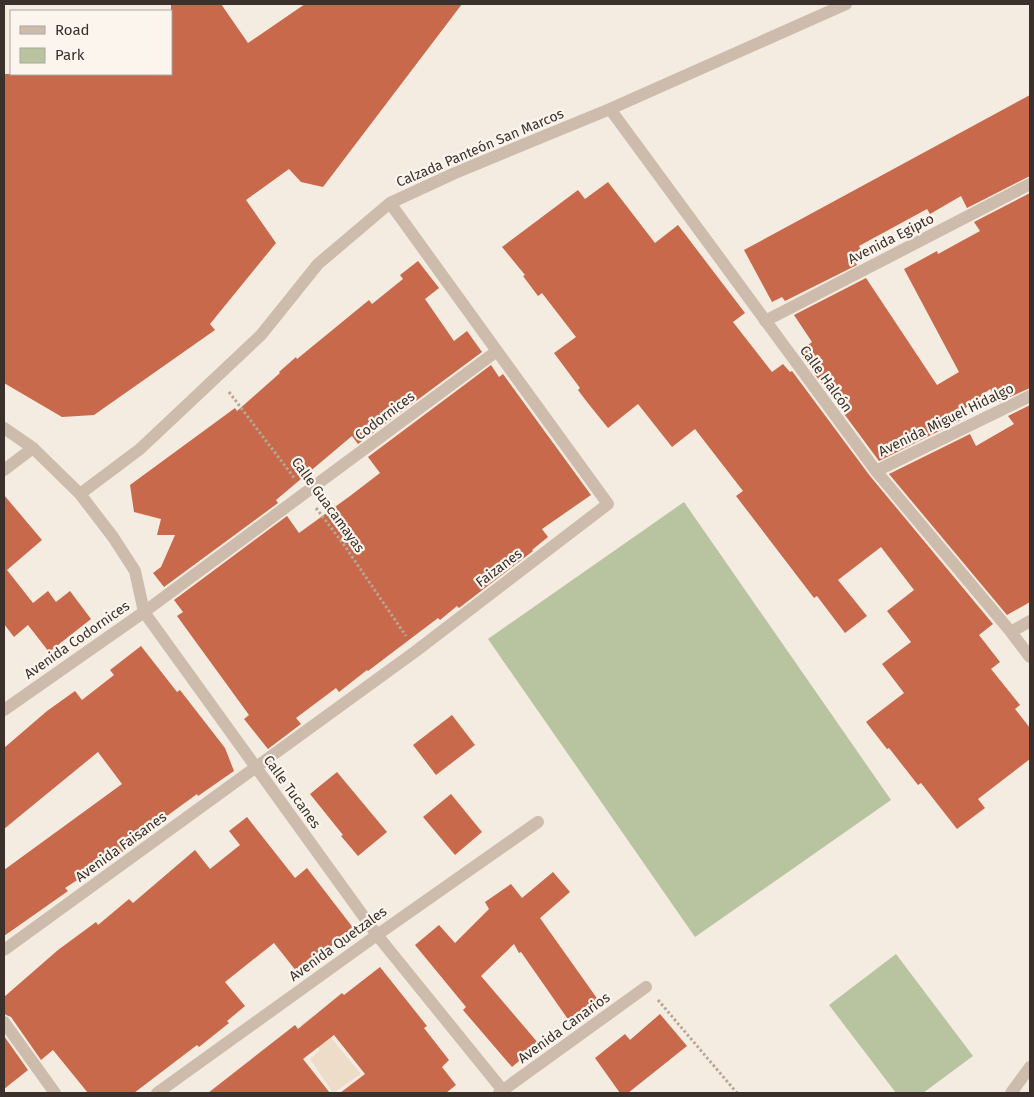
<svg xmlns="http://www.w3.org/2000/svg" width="1034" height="1097" font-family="'Fira Sans',sans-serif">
  <rect width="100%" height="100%" fill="#f4ebe1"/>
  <path fill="#b8c4a0" d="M684,502L891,800L695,937L488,639Z
    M896,954L973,1056L923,1093H896L829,1005Z"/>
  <path fill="#ecdcc8" d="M313,1016L361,1074L333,1093L310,1059L320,1050L301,1025Z"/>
  <path fill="#c8694b" d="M171,4H221L248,43L305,4H462L323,187L301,182L289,169L246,200L276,243L210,324L215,330L94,415L62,417L4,383V74H171Z
    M1030,95V176L967,208L961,196L930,214L927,209L859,246L861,250L851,256L857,265L785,301L782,297L772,302L744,250Z
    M608,182L655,243L678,225L745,313L733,322L772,372L783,364L790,372L792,371L870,476L993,624L979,635L1000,662L991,669L1020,705L1015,709L1030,728V759L978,799L985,808L957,829L921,783L918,785L889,748L887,749L866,722L904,693L882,664L911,642L887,611L914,590L881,547L838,580L867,616L845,633L817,596L814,598L736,496L743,491L695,429L672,447L638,404L608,428L587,402L578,390L580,388L554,353L576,337L542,293L538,296L523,276L525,275L502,247L578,190L585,199Z
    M1030,193V388L999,402L990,389L958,414L961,420L879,461L799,353V352L812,342L794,315L866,278L937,385L959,372L904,269L937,251L938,254L980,231L974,222Z
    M418,261L439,288L425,299L454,341L467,331L482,352L358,444L352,436L276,500L278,503L164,587L153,573L161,567L175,535H157L161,519L134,512L130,485L235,408L237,411L280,373L279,372L296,357L297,359L369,300L372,304L403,279L400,275Z
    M491,365L499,377L503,374L591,495L542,529L548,537L532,550L533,551L459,608L457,606L440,620L438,618L368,671L367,670L339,692L336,688L296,718L301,724L268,749L244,719L249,715L177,616L183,612L174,600L287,516L299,533L350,496L380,473L368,457Z
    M1030,405V602L1007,615L889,474L970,434L976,446L1014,424L1008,416Z
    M4,495L42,540L7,570L33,603L48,591L56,602L70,591L91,619L49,652L28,625L14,637L4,624Z
    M141,646L177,692L180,690L225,748L234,771L198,796L197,794L134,840L136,842L106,864L105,862L65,888L68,891L4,936V870L122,784L98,752L4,829V748L47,711L75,691L82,700L114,675L110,670Z
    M452,715L475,745L436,775L413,745Z
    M337,772L387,832L358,856L341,836L343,835L310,794Z
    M451,794L482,832L455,855L423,817Z
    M247,817L295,878L307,868L354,929L297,972L274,943L225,982L245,1006L227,1021L229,1023L199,1047L197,1045L134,1093H88L53,1050L41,1060L11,1017L4,1014V997L58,950L96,922L98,925L129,899L133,903L195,850L210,869L240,845L229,831Z
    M553,872L570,892L540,918L601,1004L572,1025L521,952L519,953L514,944L481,976L539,1044L512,1067L463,1010L466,1007L415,945L439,925L455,943L489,909L485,902L511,884L522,898Z
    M380,967L427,1026L424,1028L449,1060L442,1067L456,1085L446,1093H340L365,1074L334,1035L303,1059L330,1093H208L295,1025L298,1029L342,993L344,995Z
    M660,1014L687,1046L628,1093H620L595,1058L625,1034L630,1040Z
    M4,1036L28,1070L4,1089Z"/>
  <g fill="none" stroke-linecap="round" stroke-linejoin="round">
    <path stroke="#b9a596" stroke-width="3" stroke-dasharray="2.5 2.5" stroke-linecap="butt" d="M229,392L295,479
      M316,508L342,542L406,636
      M658,1000L737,1093"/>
    <path stroke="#cdbbac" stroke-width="12" d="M610,109L876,471L1011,632L1030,657
      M765,321L1030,184
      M4,428L33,448L80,494L140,449L261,335L318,264L390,203L455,173L610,109L846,4
      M4,470L33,448
      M876,471L1030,396
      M80,494L113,537L135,571L144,612L377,935L505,1093
      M1011,632L1030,621
      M4,710L144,612L497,351L390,203
      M4,950L416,651L608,504L497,351
      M4,1022L55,1093
      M157,1093L377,935L538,822
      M499,1093L646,987
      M1011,1093L1030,1067"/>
  </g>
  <g text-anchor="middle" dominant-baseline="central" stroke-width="4.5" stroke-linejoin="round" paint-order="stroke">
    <g font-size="14" fill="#3b302b" stroke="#fbf5ee">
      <text transform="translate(480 148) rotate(-23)">Calzada Panteón San Marcos</text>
      <text transform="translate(891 239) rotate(-27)">Avenida Egipto</text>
      <text transform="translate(826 379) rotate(54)">Calle Halcón</text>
      <text transform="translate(385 416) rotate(-37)">Codornices</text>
      <text transform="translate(946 420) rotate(-26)">Avenida Miguel Hidalgo</text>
      <text transform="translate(328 505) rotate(54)">Calle Guacamayas</text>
      <text transform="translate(499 568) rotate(-37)">Faizanes</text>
      <text transform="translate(77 640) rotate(-35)">Avenida Codornices</text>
      <text transform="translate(292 792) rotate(54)">Calle Tucanes</text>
      <text transform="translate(121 847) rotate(-36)">Avenida Faisanes</text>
      <text transform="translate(338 944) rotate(-36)">Avenida Quetzales</text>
      <text transform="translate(564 1028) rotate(-36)">Avenida Canarios</text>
    </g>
  </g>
  <rect width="1034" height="1097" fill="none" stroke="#3b302b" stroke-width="10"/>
  <rect x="10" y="10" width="162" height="65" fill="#fbf5ee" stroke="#aea6a0"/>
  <rect x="20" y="26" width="25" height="8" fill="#cdbbac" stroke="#aea6a0"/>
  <text x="55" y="35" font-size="15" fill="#3b302b">Road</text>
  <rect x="20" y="48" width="25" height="15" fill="#b8c4a0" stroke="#aea6a0"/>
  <text x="55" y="60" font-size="15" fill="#3b302b">Park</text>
</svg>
